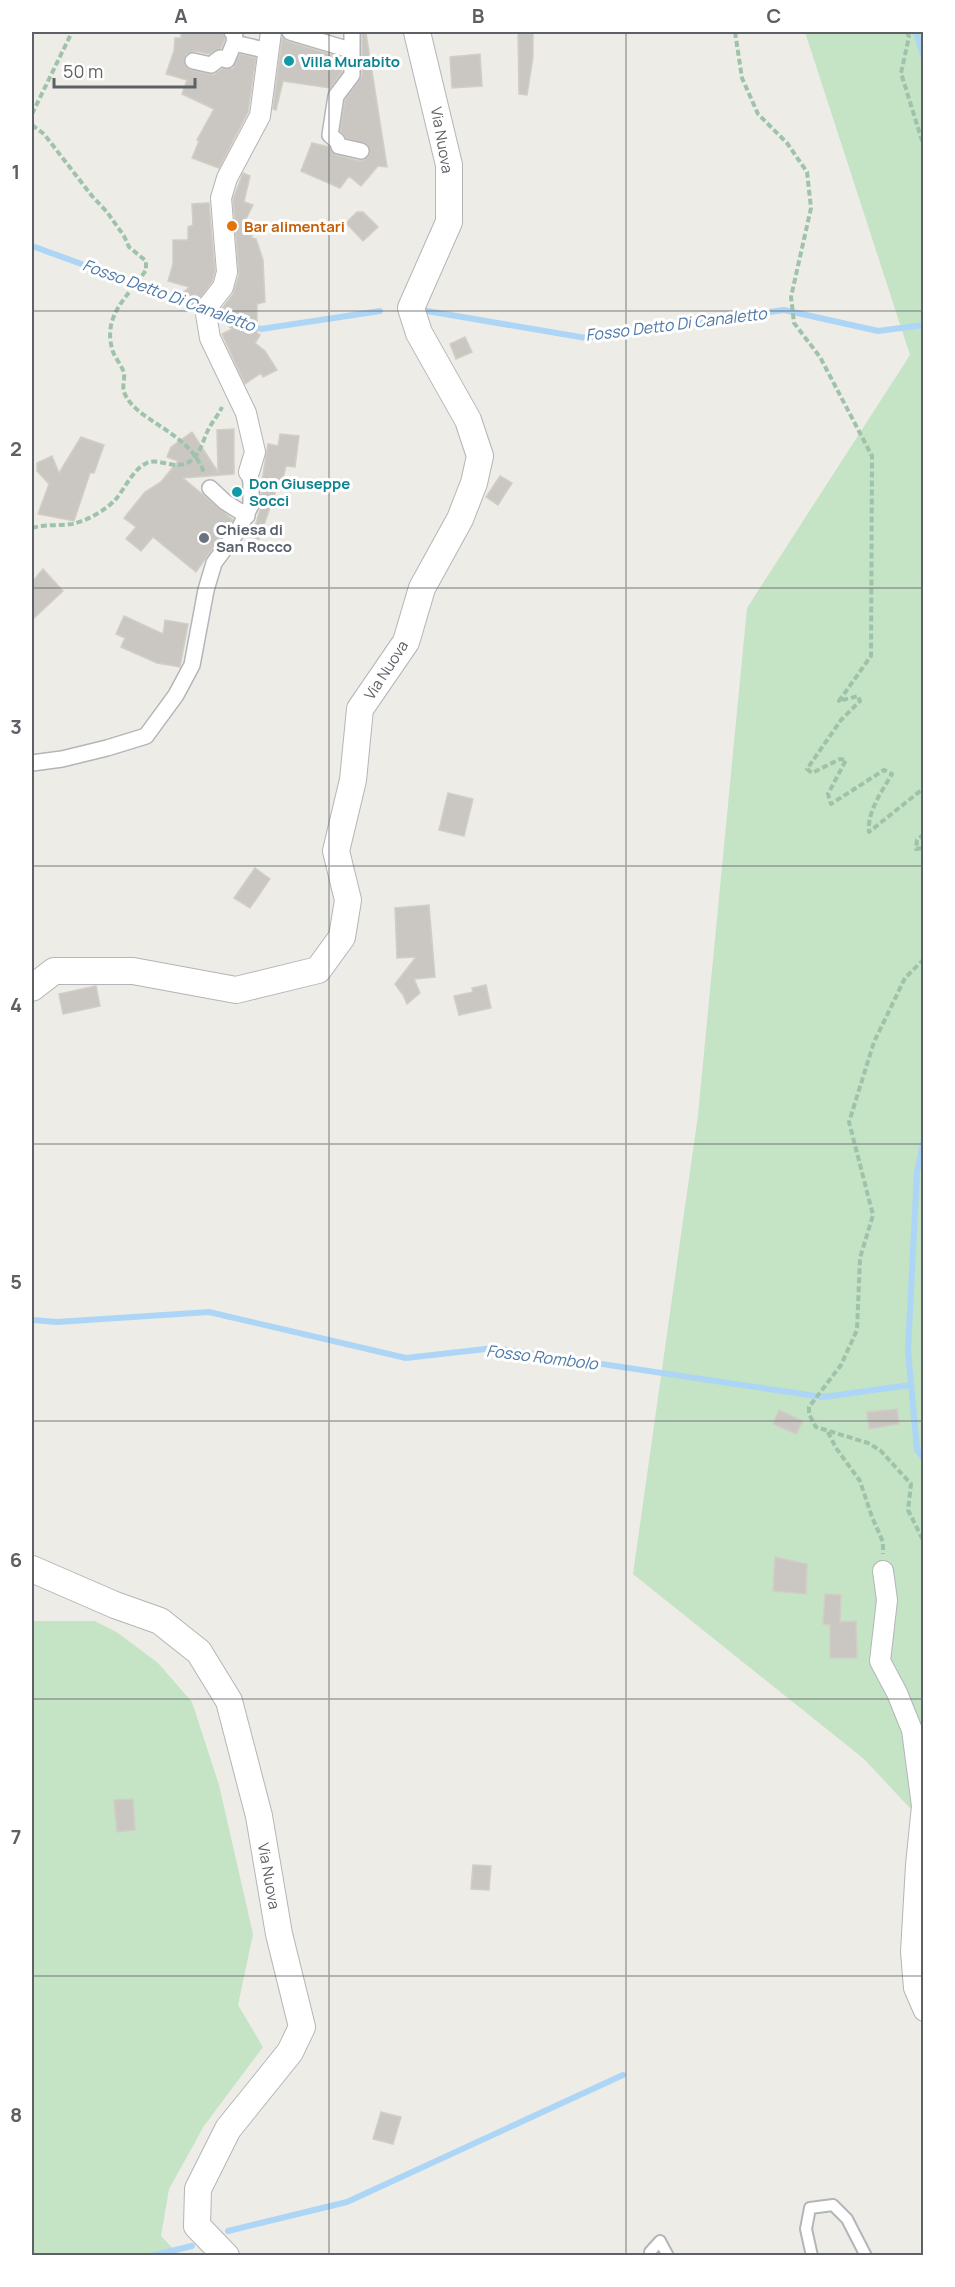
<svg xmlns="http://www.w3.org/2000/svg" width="955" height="2287" font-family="Manrope,sans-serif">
  <rect width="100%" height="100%" fill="#eeece6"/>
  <path fill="#c5e3c5" d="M805,32H923V1822L864,1759L633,1574L698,1115L747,608L910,355Z
    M32,1621H95L118,1633L158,1663L192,1702L219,1785L253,1934L238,2005L263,2047L204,2126L169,2189L161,2236L179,2255L32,2256Z"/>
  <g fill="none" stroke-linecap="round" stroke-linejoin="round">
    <path stroke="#add6f6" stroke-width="6" d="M916,32L924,58
      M32,246L197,306
      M427,311L586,338L784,310L878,331L924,325
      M249,325L261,329L380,311
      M924,1138L917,1172L908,1350L917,1450L924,1459
      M32,1320L57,1322L209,1312L406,1358L494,1348L823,1397L911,1385
      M228,2231L347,2202L623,2075
      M151,2256L192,2246"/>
  </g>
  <path fill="#cac7c2" stroke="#d2cec5" stroke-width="1.5" d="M181,32H222L225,38L221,48L209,54L195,51L186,54L184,63L190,70L213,75L222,69L233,68L240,54L256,58L248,112L219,168L192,158L199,141L197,140L214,109L182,94L187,80L166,74L174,51L175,38H181Z
    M518,32H533V57L527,95L519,94Z
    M362,33H366L387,167L378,166L361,186L349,176L340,188L301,171L312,143L329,147L336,155L359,161L364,160L370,154L367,144L346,138L340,131L345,100L362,76Z
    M282,38L287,41L342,58V72L330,88L283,81L276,110L273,109Z
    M480,54L482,86L452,88L450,57Z
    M243,173L250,176L244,202L253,205L243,225H252V238L256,239L263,260L265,302L257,304V333L260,335L255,343L265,351L277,370L263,377L261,373L245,384L222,334L232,329L219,318L218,314L233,294L239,275L233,199Z
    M207,203H209L215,271L212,282L194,307L181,295L189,287L168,281L173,264V240H188V227L193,225L192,204Z
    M357,212H363L378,227L363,241L346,223Z
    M465,337L472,352L456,359L450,344Z
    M234,429V474L183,478L233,520L196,572L153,537L141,551L126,539L136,527L124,518L145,492L161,482L178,461L167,457L171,447L192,432L218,472L217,430Z
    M280,434L299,436L295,467L286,466L282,483L279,482L259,539L252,537L261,506V487L268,444L278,446Z
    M81,437L104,445L94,473H90L74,521L38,514L49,484L37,471V463L52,456L59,473Z
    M500,476L512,483L498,505L486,497Z
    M43,569L63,591L32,620V582Z
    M124,616L163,634L165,620L188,624L180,667L157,663L121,647L125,638L116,634Z
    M448,793L473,799L464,836L439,830Z
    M255,868L270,879L250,908L234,898Z
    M429,905L435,977L414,979L420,993L407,1004L403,995L395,984L416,957L397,958L395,908Z
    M486,985L491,1008L459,1015L454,996L473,992L472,988Z
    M96,986L100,1006L63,1014L59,994Z
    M897,1409L899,1424L869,1429L867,1412Z
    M779,1410L803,1421L796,1434L773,1424Z
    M775,1557L807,1564L806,1594L773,1591Z
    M825,1594L841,1595L840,1622L856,1621L857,1658H830V1625L823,1624Z
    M133,1799L135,1830L117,1832L114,1800Z
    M473,1865L491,1866L489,1890L471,1889Z
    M381,2112L401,2117L393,2144L373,2139Z"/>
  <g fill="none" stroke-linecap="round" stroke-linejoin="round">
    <g stroke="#b3b5b9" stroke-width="14">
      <path id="service" d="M650,2256V2252L660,2241L668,2256
        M812,2256L806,2229L810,2208L833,2205L847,2219L866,2256"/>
    </g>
    <g stroke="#b3b5b9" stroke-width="18">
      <path id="pedestrian" d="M232,32H235L234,43L269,51
        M290,32L350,50
        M352,32V75L336,96L330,135L337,141L339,146L361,151
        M193,61L211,65L220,58L227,60L234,43
        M210,488L225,502L247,516
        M32,763L62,759L107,748L146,736L176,695L192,665L206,590L214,563L239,529L251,505V483L249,472"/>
    </g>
    <g stroke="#b3b5b9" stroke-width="22">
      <path id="minor" d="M249,472L255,452L246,413L210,338L206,314L208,306L223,287L227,272L221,198L227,178L260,116L271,32
        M883,1571L887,1600L880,1661L897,1693L912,1730L922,1806L916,1865L911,1952L914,1988L924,2011"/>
    </g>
    <g stroke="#b3b5b9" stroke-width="28">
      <path id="tertiary" d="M32,988L54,971H133L236,990L318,970L342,937L348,900L336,851L353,780L360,709L406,642L422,588L460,519L474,483L480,456L468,420L419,333L411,308L449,222V165L417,32
        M32,1569L115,1605L160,1621L199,1652L229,1701L259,1816L279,1934L302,2027L290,2052L228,2129L198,2189L197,2226L226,2256"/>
    </g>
    <path stroke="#9ec3aa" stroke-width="4" stroke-dasharray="6 3" stroke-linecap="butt" d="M735,32L742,78L758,114L787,143L807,172L811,208L791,297L794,323L820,357L872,456L871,656L839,701L858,696L860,701L841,720L807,769L812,773L840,759L846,760L828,794L831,804L884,770L892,774C882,791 867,812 869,832L924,788
      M907,32L909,37L901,73L924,147
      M32,114L72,32
      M32,125L44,134L92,196L107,212L124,236L129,247L146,261V270C129,296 101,315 113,352C116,359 122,366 124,373C125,379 122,386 124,392C135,422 189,430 204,473
      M32,528C46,524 59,526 72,524C87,521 106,510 116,499C125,488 133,470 145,464C155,458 166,465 177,465C198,465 201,445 208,430C212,422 218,416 222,407
      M924,834L917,840L916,849L924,848
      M924,959L905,978L874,1042L849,1122L873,1215L860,1258L857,1330L841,1365L809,1407V1414L816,1427L868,1443L880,1450L911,1484L908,1510L924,1542
      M828,1432L836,1448L860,1481L872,1517L883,1542V1554"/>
    <use href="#service" stroke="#fff" stroke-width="10"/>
    <use href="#pedestrian" stroke="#fff" stroke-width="15"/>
    <use href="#minor" stroke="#fff" stroke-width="20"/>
    <use href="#tertiary" stroke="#fff" stroke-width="26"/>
  </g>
  <path fill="none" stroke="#5d6064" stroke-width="1.5" stroke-opacity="0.55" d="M329,32V2256M626,32V2256M32,311H924M32,588H924M32,866H924M32,1144H924M32,1421H924M32,1699H924M32,1976H924"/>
  <g fill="#0f9aa8" stroke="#fff" stroke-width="2">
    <circle cx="289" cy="61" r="6"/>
    <circle cx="237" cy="492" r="6"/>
  </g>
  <circle fill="#e8710a" stroke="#fff" stroke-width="2" cx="232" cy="226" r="6"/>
  <circle fill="#6b7280" stroke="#fff" stroke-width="2" cx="204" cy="538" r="6"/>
  <g text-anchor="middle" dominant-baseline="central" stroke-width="6" stroke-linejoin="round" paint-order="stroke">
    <g font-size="15" font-weight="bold" fill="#0d838f" stroke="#fff" text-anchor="start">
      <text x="301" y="61">Villa Murabito</text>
      <text x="249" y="483">Don Giuseppe<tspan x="249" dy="17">Socci</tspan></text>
    </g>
    <g font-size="15" fill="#5d6064" stroke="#fff">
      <text transform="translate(442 140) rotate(80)">Via Nuova</text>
      <text transform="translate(386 670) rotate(-57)">Via Nuova</text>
      <text transform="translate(269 1876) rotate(80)">Via Nuova</text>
    </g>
    <g font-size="15" font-weight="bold" fill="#c56008" stroke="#fff" text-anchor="start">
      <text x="244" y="226">Bar alimentari</text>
    </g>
    <g font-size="15" font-weight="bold" fill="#5b616d" stroke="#fff" text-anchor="start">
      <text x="216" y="529">Chiesa di<tspan x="216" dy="17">San Rocco</tspan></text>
    </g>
    <g font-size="16" font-style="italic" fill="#4c78a7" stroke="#fff">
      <text transform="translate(169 295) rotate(20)">Fosso Detto Di Canaletto</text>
      <text transform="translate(676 324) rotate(-7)">Fosso Detto Di Canaletto</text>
      <text transform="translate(542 1357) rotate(7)">Fosso Rombolo</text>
    </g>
  </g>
  <rect width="955" height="2287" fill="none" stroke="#ffffff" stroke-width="66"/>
  <path d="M54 78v9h141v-9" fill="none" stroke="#5d6064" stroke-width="3"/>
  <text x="63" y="78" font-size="18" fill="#5d6064" stroke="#ffffff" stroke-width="4.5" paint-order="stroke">50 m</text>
  <rect x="33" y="33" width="889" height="2221" fill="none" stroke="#5d6064" stroke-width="2"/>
  <g font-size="20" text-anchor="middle" font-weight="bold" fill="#5d6064">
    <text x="181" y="23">A</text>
    <text x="478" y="23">B</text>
    <text x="774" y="23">C</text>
    <text x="16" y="179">1</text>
    <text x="16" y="456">2</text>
    <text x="16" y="734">3</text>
    <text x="16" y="1012">4</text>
    <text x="16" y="1289">5</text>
    <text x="16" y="1567">6</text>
    <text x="16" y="1844">7</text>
    <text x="16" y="2122">8</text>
  </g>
</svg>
